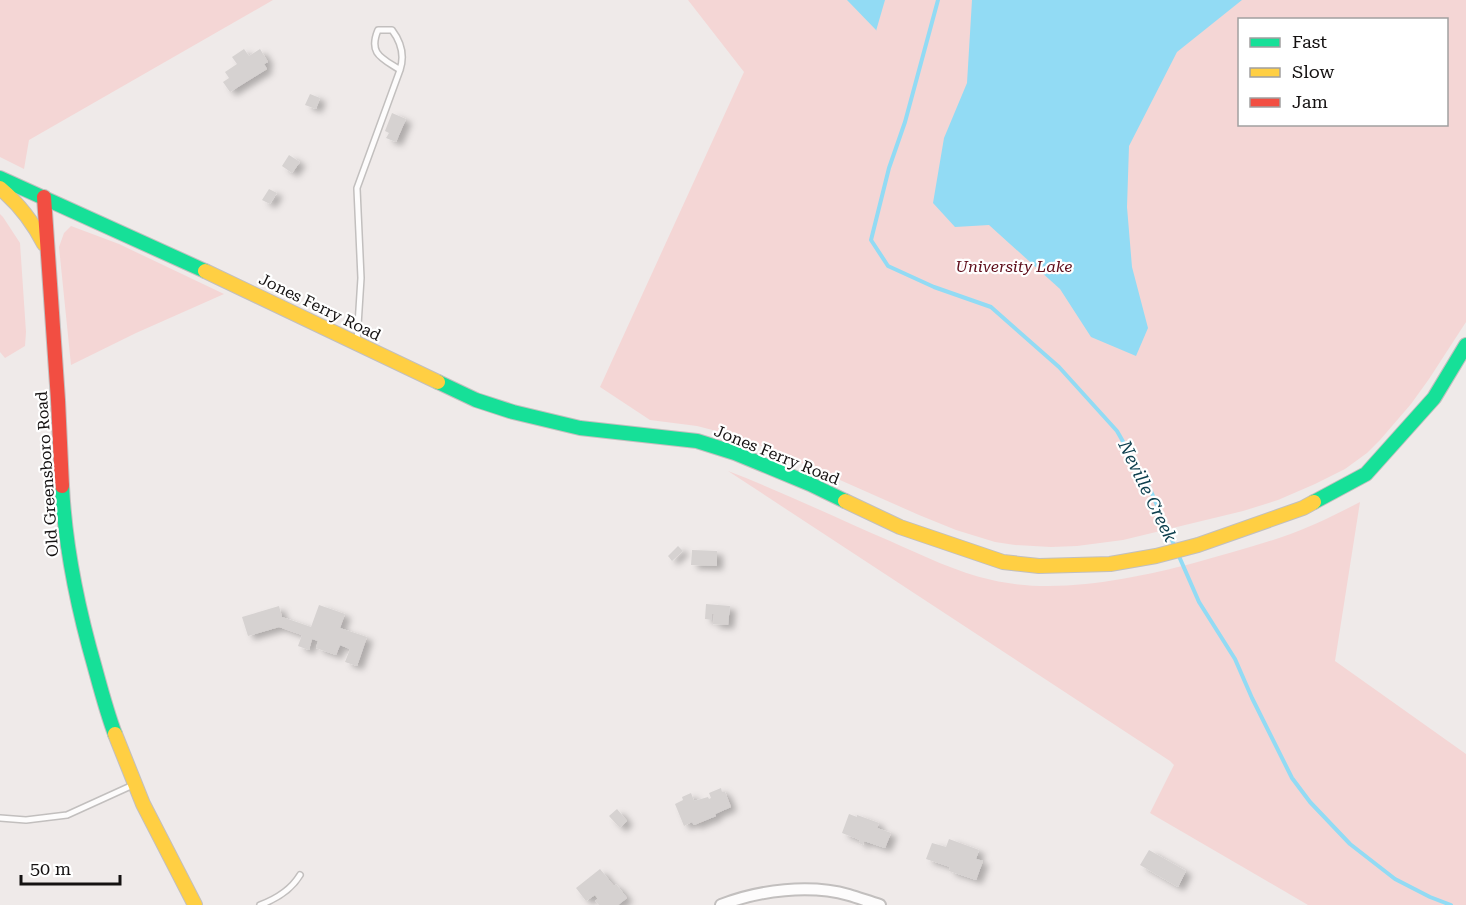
<svg xmlns="http://www.w3.org/2000/svg" width="1466" height="905" font-family="'Roboto Serif',serif">
  <defs>
    <filter id="shadow"><feDropShadow dx="6" dy="4" stdDeviation="3" flood-color="#0004"/></filter>
  </defs>
  <rect width="100%" height="100%" fill="#efeae9"/>
  <path fill="#f4d6d5" fill-rule="evenodd" d="M0,0H273L29,140L24,169L0,157Z
    M688,0H1466V322L1429,379L1411,404L1380,440L1367,453L1345,469L1315,484L1278,500L1243,511L1123,540L1077,546L1051,547L1015,545L995,542L956,530L919,515L779,453L736,436L697,426L650,420L600,387L744,72ZM1240,20H1446V124H1240Z
    M0,214L3,217L20,243L26,332L25,346L5,358L0,352Z
    M71,226L119,244L224,294L136,333L71,365L59,247L64,233Z
    M728,471C783,492 836,518 890,541C924,556 956,572 992,580C1056,595 1132,579 1194,563C1223,555 1253,547 1282,537C1309,528 1335,515 1360,502L1335,661L1466,754V905H1308L1150,813L1174,765L1170,761Z"/>
  <path fill="#92dbf4" d="M847,0H885L876,31V30Z
    M972,0H1242L1177,52L1129,146L1127,207L1132,267L1148,328L1136,356L1091,337L1060,289L989,225L955,227L933,203L944,138L967,83Z"/>
  <g fill="none" stroke-linecap="round" stroke-linejoin="round">
    <path stroke="#92dbf4" stroke-width="4" d="M938,0L905,122L889,168L871,240L888,266L934,287L991,307L1059,367L1117,431L1150,489L1175,547
      M1178,554L1199,602L1235,659L1252,698L1292,778L1310,802L1350,844L1395,879L1430,897L1451,905"/>
  </g>
  <path fill="#d6d2d1" filter="url(#shadow)" d="M244,49L249,56L260,49L268,62L264,64L267,69L230,92L223,82L229,78L225,72L237,64L232,57Z
    M310,94L320,98L316,109L305,105Z
    M392,113L406,119L396,142L386,138L389,133L385,131Z
    M289,155L300,162L292,173L282,166Z
    M269,189L277,193L270,204L262,200Z
    M678,546L683,551L672,561L668,556Z
    M692,550L717,551V566L691,565Z
    M706,604L730,606L728,625L713,624L714,614H712V620L705,619Z
    M319,605L345,614L340,628L367,637L357,666L345,662L350,649L340,645L336,655L316,648L318,641L312,639L309,650L298,646L302,635L279,627L248,636L242,617L279,606L282,617L311,627Z
    M721,788L722,792H725L731,807L715,814L716,816L694,825L692,822L684,826L675,804L683,800L682,797L691,793L694,801L708,797L709,799L711,798L709,793Z
    M617,809L627,821L620,828L609,816Z
    M849,814L857,817V815L879,823L877,828L891,833L885,848L864,841L863,845L859,843L860,840L842,833Z
    M949,839L979,850L976,859L983,861L976,880L949,871L950,867L926,859L932,843L946,847Z
    M1149,850L1186,871L1178,887L1140,865Z
    M600,869L614,886L616,884L627,898L618,905H599L595,901L598,899L595,895L586,901L576,888Z"/>
  <g fill="none" stroke-linecap="round" stroke-linejoin="round">
    <g stroke="#c2bfbe" stroke-width="8">
      <path id="lane" d="M357,341L361,278L357,189V188L400,70C405,55 401,42 392,30H378C368,54 382,58 400,70
        M0,818L26,820L67,815L133,785
        M260,905C276,899 291,890 300,875"/>
    </g>
    <g stroke="#c2bfbe" stroke-width="14">
      <path id="street" d="M721,905C759,890 810,884 849,895C859,898 870,902 880,905"/>
    </g>
    <g stroke="#c2bfbe" stroke-width="16">
      <path id="fast" d="M0,178L205,271
        M438,382L476,400L513,412L580,428L697,441L735,453L810,484L845,501
        M62,486C65,547 78,609 95,668C101,690 107,713 115,734
        M1314,502L1366,474L1434,398L1466,345"/>
    </g>
    <g stroke="#c2bfbe" stroke-width="16">
      <path id="slow" d="M0,188C19,204 33,222 44,244
        M205,271L438,382
        M845,501L900,527L1003,562L1039,566L1110,564L1156,556L1198,545L1303,508L1314,502
        M115,734L143,804L195,905"/>
    </g>
    <g stroke="#c2bfbe" stroke-width="16">
      <path id="jam" d="M44,197L58,400L62,486"/>
    </g>
    <use href="#lane" stroke="#fdfcfc" stroke-width="5"/>
    <use href="#street" stroke="#fdfcfc" stroke-width="10"/>
    <use href="#fast" stroke="#16e098" stroke-width="14"/>
    <use href="#slow" stroke="#ffcf43" stroke-width="14"/>
    <use href="#jam" stroke="#f24e42" stroke-width="14"/>
  </g>
  <g text-anchor="middle" dominant-baseline="central" stroke-width="4.5" stroke-linejoin="round" paint-order="stroke">
    <g font-size="16" font-style="italic" fill="#5e0d1a" stroke="#fff">
      <text x="1014" y="266">University Lake</text>
    </g>
    <g font-size="16" fill="#151212" stroke="#fff">
      <text transform="translate(320 307) rotate(26)">Jones Ferry Road</text>
      <text transform="translate(777 455) rotate(22)">Jones Ferry Road</text>
      <text transform="translate(47 474) rotate(-94)">Old Greensboro Road</text>
    </g>
    <g font-size="18" font-style="italic" fill="#0f404f" stroke="#fff">
      <text transform="translate(1148 491) rotate(64)">Neville Creek</text>
    </g>
  </g>
  <rect x="1238" y="18" width="210" height="108" fill="#ffffff" stroke="#a1a0a0" stroke-width="1.5"/>
  <rect x="1250" y="38" width="30" height="9" fill="#16e098" stroke="#a1a0a0" stroke-width="1.5"/>
  <text x="1292" y="48" font-size="18" fill="#151212">Fast</text>
  <rect x="1250" y="68" width="30" height="9" fill="#ffcf43" stroke="#a1a0a0" stroke-width="1.5"/>
  <text x="1292" y="78" font-size="18" fill="#151212">Slow</text>
  <rect x="1250" y="98" width="30" height="9" fill="#f24e42" stroke="#a1a0a0" stroke-width="1.5"/>
  <text x="1292" y="108" font-size="18" fill="#151212">Jam</text>
  <path d="M21 875v9h99v-9" fill="none" stroke="#151212" stroke-width="3"/>
  <text x="30" y="875" font-size="18" fill="#151212" stroke="#ffffff" stroke-width="4.5" paint-order="stroke">50 m</text>
</svg>
